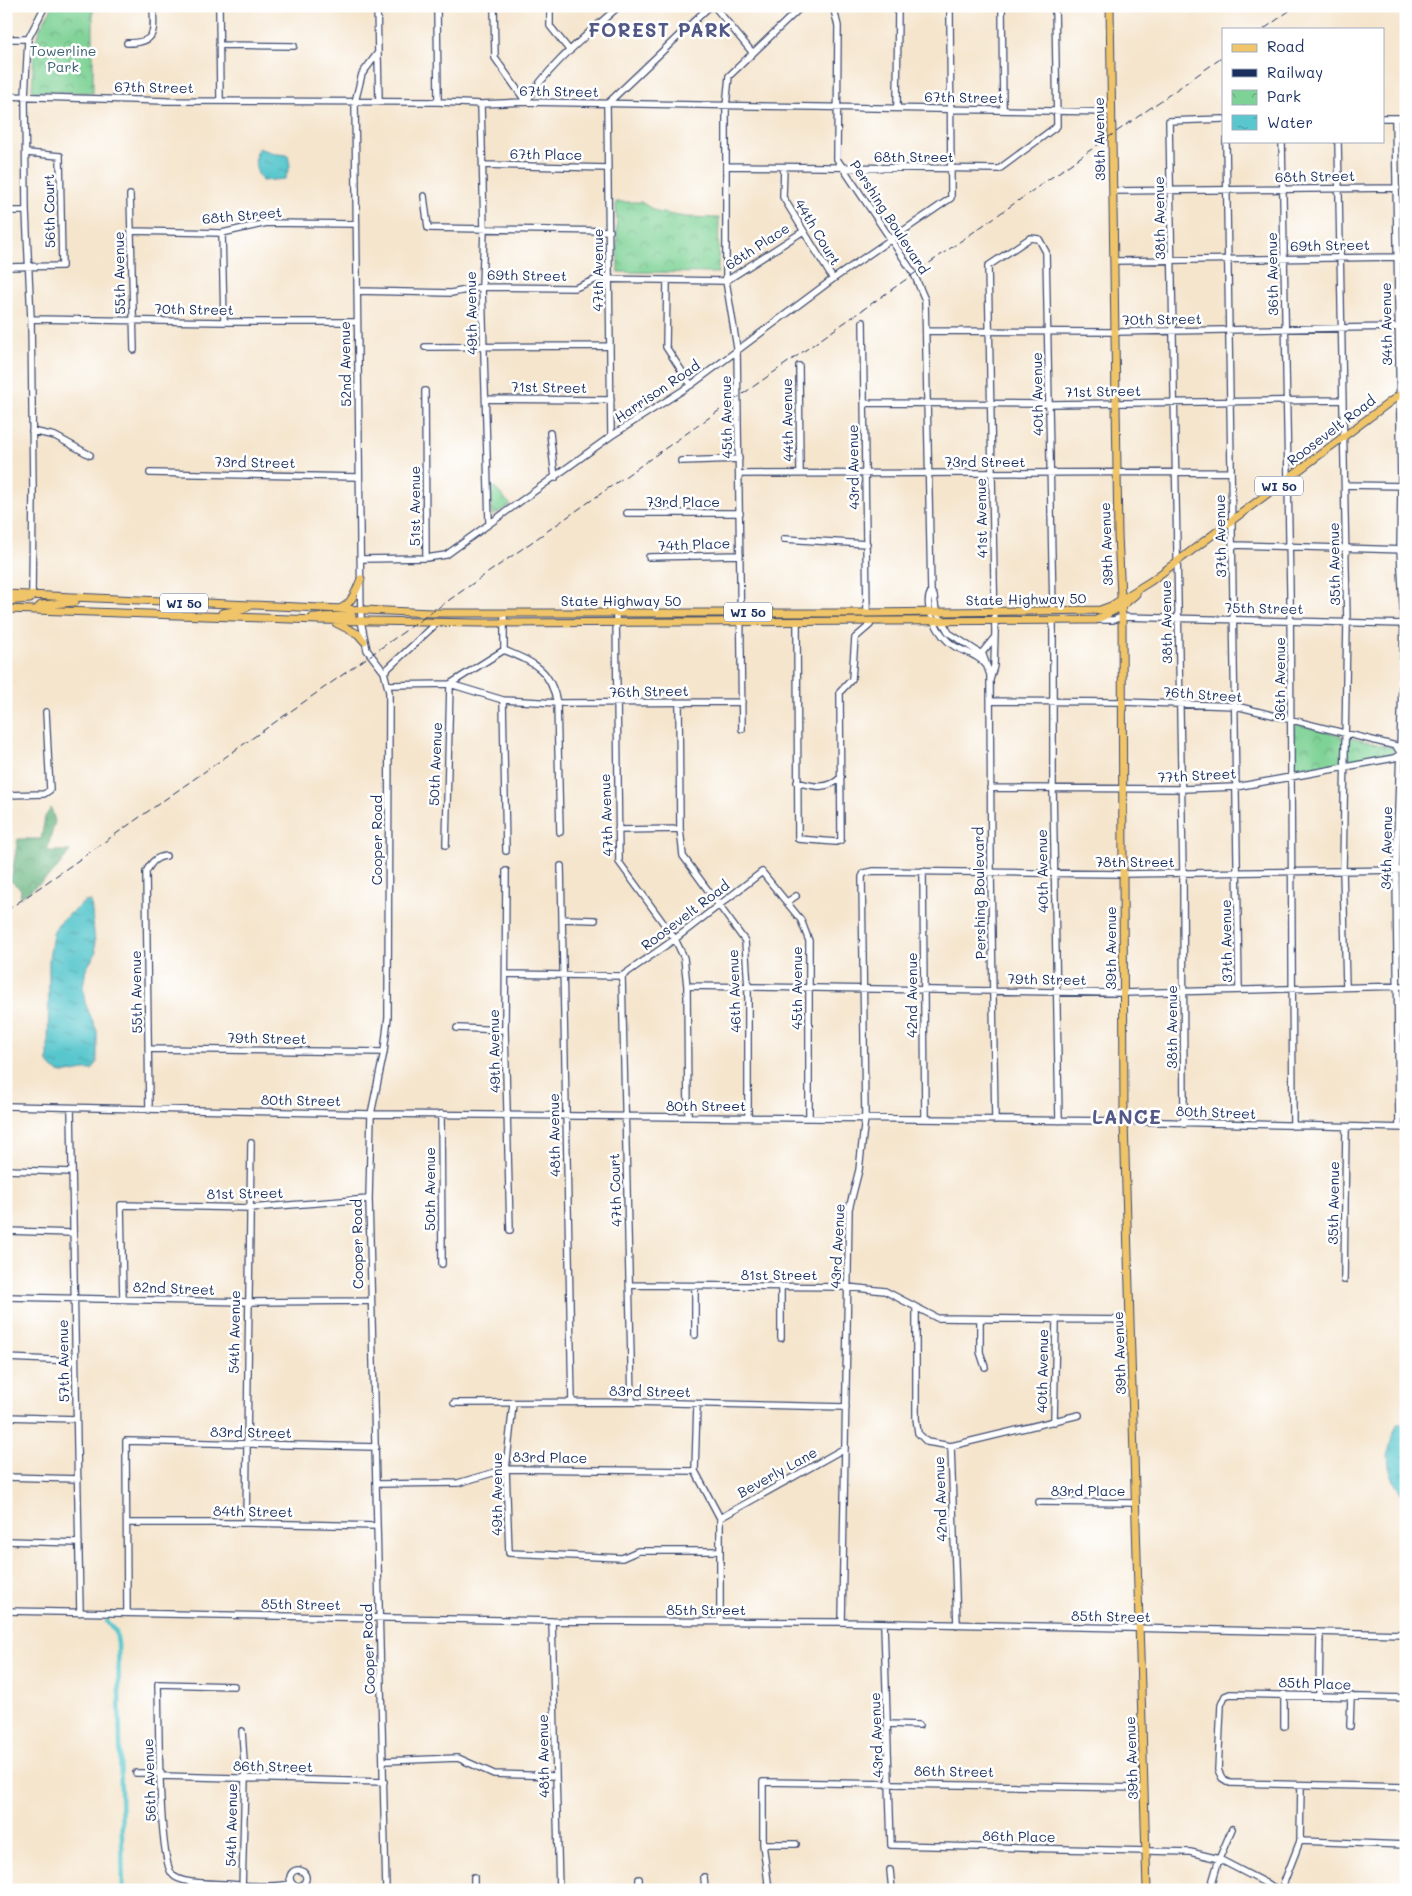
<svg xmlns="http://www.w3.org/2000/svg" width="1412" height="1896" font-family="Mali,sans-serif">
  <defs>
    <pattern id="forest-crowns" width="20" height="18" patternUnits="userSpaceOnUse" patternTransform="scale(1.25)"><rect width="20" height="18" fill="#66b47e"/><path d="M2 6a3 3 0 1 1 6 0M12 15a3 3 0 1 1 6 0" fill="none" stroke="#53936a"/></pattern>
    <pattern id="park-crowns" width="20" height="18" patternUnits="userSpaceOnUse" patternTransform="scale(1.25)"><rect width="20" height="18" fill="#7ed295"/><path d="M2 6a3 3 0 1 1 6 0M12 15a3 3 0 1 1 6 0" fill="none" stroke="#66ab7d"/></pattern>
    <pattern id="water-ripples" width="26" height="14" patternUnits="userSpaceOnUse" patternTransform="scale(1.25)"><rect width="26" height="14" fill="#59c7cd"/><path d="M2 4q2-2 4 0t4 0M15 11q2-2 4 0t4 0" fill="none" stroke="#49a2aa"/></pattern>
  </defs>
  <rect width="100%" height="100%" fill="#fff"/>
  <filter id="ink" filterUnits="userSpaceOnUse"><feTurbulence type="fractalNoise" baseFrequency=".02" numOctaves="2"/><feDisplacementMap in="SourceGraphic" scale="10" xChannelSelector="R" yChannelSelector="G"/><feConvolveMatrix kernelMatrix="1 2 1 2 8 2 1 2 1" color-interpolation-filters="sRGB"/></filter>
  <filter id="wash" filterUnits="userSpaceOnUse"><feTurbulence type="fractalNoise" baseFrequency=".0096" numOctaves="4" result="noise"/><feDisplacementMap in="SourceGraphic" scale="20" xChannelSelector="R" yChannelSelector="G"/><feGaussianBlur stdDeviation="1.12" result="paint"/><feColorMatrix in="noise" values="0 0 0 0 0 0 0 0 0 0 0 0 0 0 0 0 0 1.4 0 .05"/><feComposite in="paint" operator="in"/></filter>
  <g filter="url(#wash)">
    <rect width="100%" height="100%" fill="#f5e5cd"/>
    <path fill="url(#forest-crowns)" stroke="#40726e" d="M51,808L55,821L47,851H70L53,873L20,898L21,889L8,879L12,874L18,839H41L45,817Z"/>
    <path fill="url(#park-crowns)" stroke="#4c807a" d="M53,6H93V93L32,91L34,46L40,28Z
      M1398,121H1406V261H1401Z
      M616,202H641L657,212L685,217L719,218L718,273L618,272Z
      M491,484L511,505L492,516Z
      M1295,724L1340,735L1343,738L1342,762L1294,769L1293,727Z
      M1351,738L1394,748V755L1349,761L1348,740Z"/>
    <path fill="url(#water-ripples)" stroke="#3a7b96" d="M258,148L277,154L288,155L290,166L285,179L262,181C254,169 254,161 258,148Z
      M91,901L96,953L86,969L83,986L85,1003L97,1031V1063L92,1070C74,1068 62,1082 48,1063L49,959L53,934L58,924L84,902Z
      M1398,1423H1406V1501C1385,1471 1383,1456 1398,1423Z"/>
    <g fill="none" stroke-linecap="round" stroke-linejoin="round">
      <path stroke="#59c7cd" stroke-width="4.5" d="M107,1622L116,1632L118,1643L123,1890"/>
    </g>
  </g>
  <g filter="url(#ink)">
    <g fill="none" stroke-linecap="round" stroke-linejoin="round">
      <g stroke="#3c4a6f" stroke-width="8">
        <path id="minor" d="M219,6L220,101
          M377,6L379,102
          M437,6L438,102
          M494,6L495,58L526,102C549,65 586,36 619,6
          M550,6V26L570,51
          M714,6L752,52
          M833,6L838,26L837,159L914,274L925,300L931,592C922,607 940,637 954,646C965,652 979,655 987,666
          M1002,6L1003,110
          M6,39H28
          M127,43C157,43 154,32 153,6
          M219,45L294,46
          M377,54L362,74L355,102L361,621L367,650L384,672L389,692L388,1017L384,1052L371,1114L369,1199L386,1890
          M6,96L167,101L438,102L481,104L526,102L1111,112
          M481,104L484,230L482,287L489,522
          M897,108L898,6
          M1383,118H1406
          M1395,118L1401,485L1400,550L1404,624L1396,871L1399,1128
          M1226,141L1239,990
          M1282,141L1290,592L1293,1126
          M1338,141L1347,622L1343,870L1346,987
          M483,165L608,168
          M726,166L999,169L1057,126L1055,6
          M784,168L783,197L833,279
          M1113,191L1397,188
          M130,195L134,350
          M424,196L428,228L610,231
          M6,211H26
          M131,231L222,233L267,223L355,224
          M222,233L224,322
          M1114,261L1397,257
          M6,267L62,266L60,156L27,153
          M667,281L666,347L691,385
          M357,291L451,293L482,287L575,288L597,279L726,281L802,232
          M31,319L224,322H357
          M863,322L867,613
          M926,331L1115,332L1398,327
          M425,347L609,346
          M799,366L800,474
          M425,391L426,558
          M486,399L611,400
          M864,403L1050,404L1343,400
          M32,431L55,436L90,455
          M550,433L555,478
          M611,436L607,104L710,6
          M681,461L739,459
          M150,473L359,477
          M739,474L1231,472
          M1345,485L1406,486
          M627,513H740
          M784,539L867,544
          M1234,545L1406,550
          M649,557L740,555
          M361,559L426,558L446,555L611,436L691,385L833,279L951,198L950,6
          M931,592L934,596L936,611L949,633L983,655L990,675L991,873L995,1120
          M32,596L33,490L31,319L26,211L25,97L28,39L45,6
          M616,612L619,862L675,939L684,958L687,986L688,1117
          M1053,620V789L1059,1121
          M1098,620H1113L1122,617L1406,624
          M797,621L798,839L836,842L841,840L840,692L852,679L855,638L870,625
          M504,650V613
          M981,654L994,638
          M384,672L437,623
          M990,680L994,666L995,632L988,266L1030,238L1039,239L1046,252L1053,611
          M389,685L450,684L503,700L557,703L742,702
          M503,700L506,851
          M990,701L1122,702L1236,706L1396,746L1401,754
          M679,703L680,829L683,856L745,941L748,987V1117
          M742,729L737,348L726,281V107L729,76L802,6
          M797,782C813,787 829,790 841,777
          M990,788L1182,789L1236,787L1394,758L1401,754
          M6,795L44,794L50,790L46,712
          M618,830L680,829
          M446,845L450,684L504,650C534,663 550,668 557,703L560,832
          M561,866L572,1403
          M506,871L505,1030L510,1230
          M923,871L925,1119
          M787,902L796,896
          M563,919L595,920
          M506,974L622,976
          M622,976L675,939L762,872L801,920L809,941V1118
          M622,976L632,1402
          M687,986L1122,993L1406,986
          M457,1028L505,1030
          M150,1049L384,1052
          M6,1106L371,1114L1124,1121L1406,1128
          M71,1108L80,1613
          M149,1110L146,872C151,863 155,857 166,856
          M441,1114L442,1264
          M1184,1124L1183,873L1169,121L1223,119
          M6,1170L72,1172
          M6,1231L73,1233
          M1344,1280L1346,1127
          M630,1285L847,1287L885,1291L937,1318L1130,1320
          M781,1287V1338
          M6,1297L247,1302L371,1301
          M123,1299L121,1205L250,1208L369,1199
          M916,1308V1418L918,1433L927,1442L951,1446L1079,1415
          M980,1320V1352L985,1367
          M695,1335V1286
          M6,1358L75,1361
          M454,1403L632,1402L846,1407
          M513,1404L506,1469L509,1553L622,1558L638,1551H720
          M697,1404L695,1471L720,1518V1622
          M6,1417L76,1419
          M1054,1422L1056,1320
          M951,1446L957,1625
          M6,1477L78,1479
          M376,1484L458,1483L506,1469L695,1471
          M1039,1502L1136,1503
          M720,1518L845,1448
          M128,1523H246L377,1526
          M246,1523L251,1143
          M6,1541L79,1543
          M6,1611L552,1621L842,1622L1406,1634
          M127,1613L126,1441L376,1447
          M552,1621L559,1890
          M842,1622L849,1209L859,1170L865,1118L862,877L864,873L874,871L1122,874L1406,870
          M884,1624L891,1845L1190,1852L1219,1859L1279,1890
          M234,1686L158,1684C159,1715 158,1857 172,1874C180,1885 214,1883 227,1884C243,1885 278,1889 292,1883
          M1319,1695L1320,1633
          M1406,1698L1230,1694L1225,1696L1221,1705L1218,1770L1222,1778L1230,1783L1406,1787
          M889,1724L919,1725
          M1284,1726V1694
          M1350,1726L1351,1696
          M384,1761L458,1758L494,1774L555,1776
          M136,1773H161
          M161,1776L384,1782
          M1300,1841L1406,1845
          M763,1844H796
          M890,1870L892,1890
          M290 1878a8 8 0 1 1 16 0a8 8 0 1 1-16 0Z
          M474,1877V1890
          M704,1877L705,1890
          M242,1890L245,1778L242,1731
          M639,1890V1879
          M769,1890L763,1844V1782L1144,1788
          M1210,1890L1219,1859L1232,1829
          M1281,1890L1300,1841L1301,1785"/>
      </g>
      <g stroke="#3c4a6f" stroke-width="9">
        <path id="major" d="M1110,6L1118,535L1122,617L1124,1121L1147,1890
          M6,594L432,613H867L1100,610L1111,606L1151,581L1406,390
          M6,601L30,599L32,596
          M6,609L318,620L478,623L1096,620L1121,607L1136,594
          M339,609C352,605 356,590 361,579
          M36,610L41,605L75,602
          M222,613L241,610L247,607
          M313,617L352,616
          M336,623L358,634L364,641"/>
      </g>
      <use href="#minor" stroke="#fff" stroke-width="5.5"/>
      <use href="#major" stroke="#f0c469" stroke-width="7"/>
      <path stroke="#1b2f5e" stroke-width="1" stroke-dasharray="8 4" stroke-linecap="butt" d="M1264,29L1296,6
        M6,911L1223,57"/>
    </g>
  </g>
  <g text-anchor="middle" dominant-baseline="central" stroke-width="5" stroke-linejoin="round" paint-order="stroke">
    <g fill="#fff" stroke="#5f6d8e" stroke-width="1">
      <rect x="1255" y="476.5" width="48" height="19" rx="4"/>
      <rect x="160" y="593.5" width="48" height="19" rx="4"/>
      <rect x="724" y="602.5" width="48" height="19" rx="4"/>
    </g>
    <g font-size="12" font-weight="bold" fill="#1b2f5e">
      <text x="1279" y="486">WI 50</text>
      <text x="184" y="603">WI 50</text>
      <text x="748" y="612">WI 50</text>
    </g>
    <g font-size="14" fill="#39606e" stroke="#fff">
      <text x="63" y="50">Towerline<tspan x="63" dy="16">Park</tspan></text>
    </g>
    <g font-size="14" fill="#1b2f5e" stroke="#fff">
      <text transform="translate(154 87) rotate(1)">67th Street</text>
      <text transform="translate(559 91) rotate(1)">67th Street</text>
      <text transform="translate(964 97) rotate(1)">67th Street</text>
      <text transform="translate(1099 139) rotate(-91)">39th Avenue</text>
      <text transform="translate(546 154) rotate(1)">67th Place</text>
      <text x="914" y="156">68th Street</text>
      <text transform="translate(1315 176) rotate(-1)">68th Street</text>
      <text transform="translate(49 211) rotate(-91)">56th Court</text>
      <text transform="translate(242 215) rotate(-5)">68th Street</text>
      <text transform="translate(890 217) rotate(57)">Pershing Boulevard</text>
      <text transform="translate(1159 218) rotate(-91)">38th Avenue</text>
      <text transform="translate(818 232) rotate(59)">44th Court</text>
      <text transform="translate(1330 245) rotate(-1)">69th Street</text>
      <text transform="translate(757 246) rotate(-33)">68th Place</text>
      <text transform="translate(597 270) rotate(-90)">47th Avenue</text>
      <text transform="translate(119 273) rotate(-91)">55th Avenue</text>
      <text transform="translate(1272 274) rotate(-91)">36th Avenue</text>
      <text transform="translate(527 275) rotate(1)">69th Street</text>
      <text transform="translate(194 309) rotate(1)">70th Street</text>
      <text transform="translate(471 313) rotate(-91)">49th Avenue</text>
      <text transform="translate(1162 319) rotate(-1)">70th Street</text>
      <text transform="translate(1386 324) rotate(-91)">34th Avenue</text>
      <text transform="translate(345 364) rotate(-91)">52nd Avenue</text>
      <text transform="translate(549 387) rotate(1)">71st Street</text>
      <text transform="translate(657 391) rotate(-34)">Harrison Road</text>
      <text transform="translate(1103 391) rotate(-1)">71st Street</text>
      <text transform="translate(1037 394) rotate(-91)">40th Avenue</text>
      <text transform="translate(726 417) rotate(-91)">45th Avenue</text>
      <text transform="translate(787 420) rotate(-91)">44th Avenue</text>
      <text transform="translate(1331 430) rotate(-37)">Roosevelt Road</text>
      <text x="985" y="461">73rd Street</text>
      <text transform="translate(255 462) rotate(1)">73rd Street</text>
      <text transform="translate(853 467) rotate(-91)">43rd Avenue</text>
      <text x="683" y="501">73rd Place</text>
      <text transform="translate(414 506) rotate(-90)">51st Avenue</text>
      <text transform="translate(981 518) rotate(-91)">41st Avenue</text>
      <text transform="translate(1220 536) rotate(-91)">37th Avenue</text>
      <text transform="translate(694 544) rotate(-2)">74th Place</text>
      <text transform="translate(1106 544) rotate(-92)">39th Avenue</text>
      <text transform="translate(1334 564) rotate(-91)">35th Avenue</text>
      <text transform="translate(1026 599) rotate(-1)">State Highway 50</text>
      <text x="621" y="600">State Highway 50</text>
      <text transform="translate(1264 608) rotate(1)">75th Street</text>
      <text transform="translate(1166 622) rotate(-91)">38th Avenue</text>
      <text transform="translate(1279 679) rotate(-90)">36th Avenue</text>
      <text transform="translate(649 691) rotate(-1)">76th Street</text>
      <text transform="translate(1203 694) rotate(4)">76th Street</text>
      <text transform="translate(435 764) rotate(-88)">50th Avenue</text>
      <text transform="translate(1197 775) rotate(-3)">77th Street</text>
      <text transform="translate(606 815) rotate(-92)">47th Avenue</text>
      <text transform="translate(376 840) rotate(-90)">Cooper Road</text>
      <text transform="translate(1386 848) rotate(-89)">34th Avenue</text>
      <text x="1135" y="861">78th Street</text>
      <text transform="translate(1042 871) rotate(-91)">40th Avenue</text>
      <text transform="translate(979 893) rotate(-91)">Pershing Boulevard</text>
      <text transform="translate(685 915) rotate(-37)">Roosevelt Road</text>
      <text transform="translate(1226 941) rotate(-91)">37th Avenue</text>
      <text transform="translate(1110 948) rotate(-90)">39th Avenue</text>
      <text transform="translate(1047 979) rotate(1)">79th Street</text>
      <text transform="translate(796 988) rotate(-90)">45th Avenue</text>
      <text transform="translate(734 991) rotate(-92)">46th Avenue</text>
      <text transform="translate(136 992) rotate(-91)">55th Avenue</text>
      <text transform="translate(911 995) rotate(-90)">42nd Avenue</text>
      <text transform="translate(1171 1027) rotate(-90)">38th Avenue</text>
      <text transform="translate(267 1038) rotate(1)">79th Street</text>
      <text transform="translate(494 1051) rotate(-91)">49th Avenue</text>
      <text transform="translate(301 1100) rotate(1)">80th Street</text>
      <text x="706" y="1105">80th Street</text>
      <text transform="translate(1216 1112) rotate(2)">80th Street</text>
      <text transform="translate(554 1135) rotate(-91)">48th Avenue</text>
      <text transform="translate(429 1189) rotate(-90)">50th Avenue</text>
      <text transform="translate(615 1190) rotate(-92)">47th Court</text>
      <text transform="translate(245 1193) rotate(-1)">81st Street</text>
      <text transform="translate(1333 1203) rotate(-89)">35th Avenue</text>
      <text transform="translate(357 1244) rotate(-91)">Cooper Road</text>
      <text transform="translate(837 1246) rotate(-87)">43rd Avenue</text>
      <text x="779" y="1274">81st Street</text>
      <text transform="translate(174 1288) rotate(2)">82nd Street</text>
      <text transform="translate(234 1332) rotate(-89)">54th Avenue</text>
      <text transform="translate(1119 1353) rotate(-92)">39th Avenue</text>
      <text transform="translate(63 1361) rotate(-91)">57th Avenue</text>
      <text transform="translate(1042 1371) rotate(-89)">40th Avenue</text>
      <text transform="translate(650 1391) rotate(1)">83rd Street</text>
      <text transform="translate(251 1432) rotate(1)">83rd Street</text>
      <text transform="translate(550 1457) rotate(1)">83rd Place</text>
      <text transform="translate(777 1472) rotate(-29)">Beverly Lane</text>
      <text x="1088" y="1490">83rd Place</text>
      <text transform="translate(496 1494) rotate(-90)">49th Avenue</text>
      <text transform="translate(940 1499) rotate(-92)">42nd Avenue</text>
      <text transform="translate(253 1511) rotate(1)">84th Street</text>
      <text transform="translate(301 1604) rotate(1)">85th Street</text>
      <text x="706" y="1609">85th Street</text>
      <text transform="translate(1111 1616) rotate(1)">85th Street</text>
      <text transform="translate(368 1649) rotate(-92)">Cooper Road</text>
      <text transform="translate(1315 1683) rotate(2)">85th Place</text>
      <text transform="translate(876 1735) rotate(-92)">43rd Avenue</text>
      <text transform="translate(543 1756) rotate(-91)">48th Avenue</text>
      <text transform="translate(1131 1758) rotate(-92)">39th Avenue</text>
      <text transform="translate(273 1766) rotate(1)">86th Street</text>
      <text transform="translate(954 1771) rotate(1)">86th Street</text>
      <text transform="translate(149 1780) rotate(-92)">56th Avenue</text>
      <text transform="translate(231 1825) rotate(-89)">54th Avenue</text>
      <text transform="translate(1019 1836) rotate(1)">86th Place</text>
    </g>
    <g font-size="19" font-weight="bold" letter-spacing="1" fill="#525987" stroke="#fff">
      <text x="660" y="29">FOREST PARK</text>
      <text x="1127" y="1116">LANCE</text>
    </g>
  </g>
  <rect width="1412" height="1896" fill="none" stroke="#fff" stroke-width="25"/>
  <rect x="1222" y="28" width="162" height="115" fill="#ffffff" stroke="#a4acbf"/>
  <rect x="1232" y="44" width="25" height="8" fill="#f0c469" stroke="#a4acbf"/>
  <text x="1267" y="52" font-size="15" fill="#1b2f5e">Road</text>
  <rect x="1232" y="69" width="25" height="8" fill="#1b2f5e" stroke="#a4acbf"/>
  <text x="1267" y="78" font-size="15" fill="#1b2f5e">Railway</text>
  <rect x="1232" y="90" width="25" height="15" fill="url(#park-crowns)" stroke="#a4acbf"/>
  <text x="1267" y="102" font-size="15" fill="#1b2f5e">Park</text>
  <rect x="1232" y="115" width="25" height="15" fill="url(#water-ripples)" stroke="#a4acbf"/>
  <text x="1267" y="128" font-size="15" fill="#1b2f5e">Water</text>
</svg>
